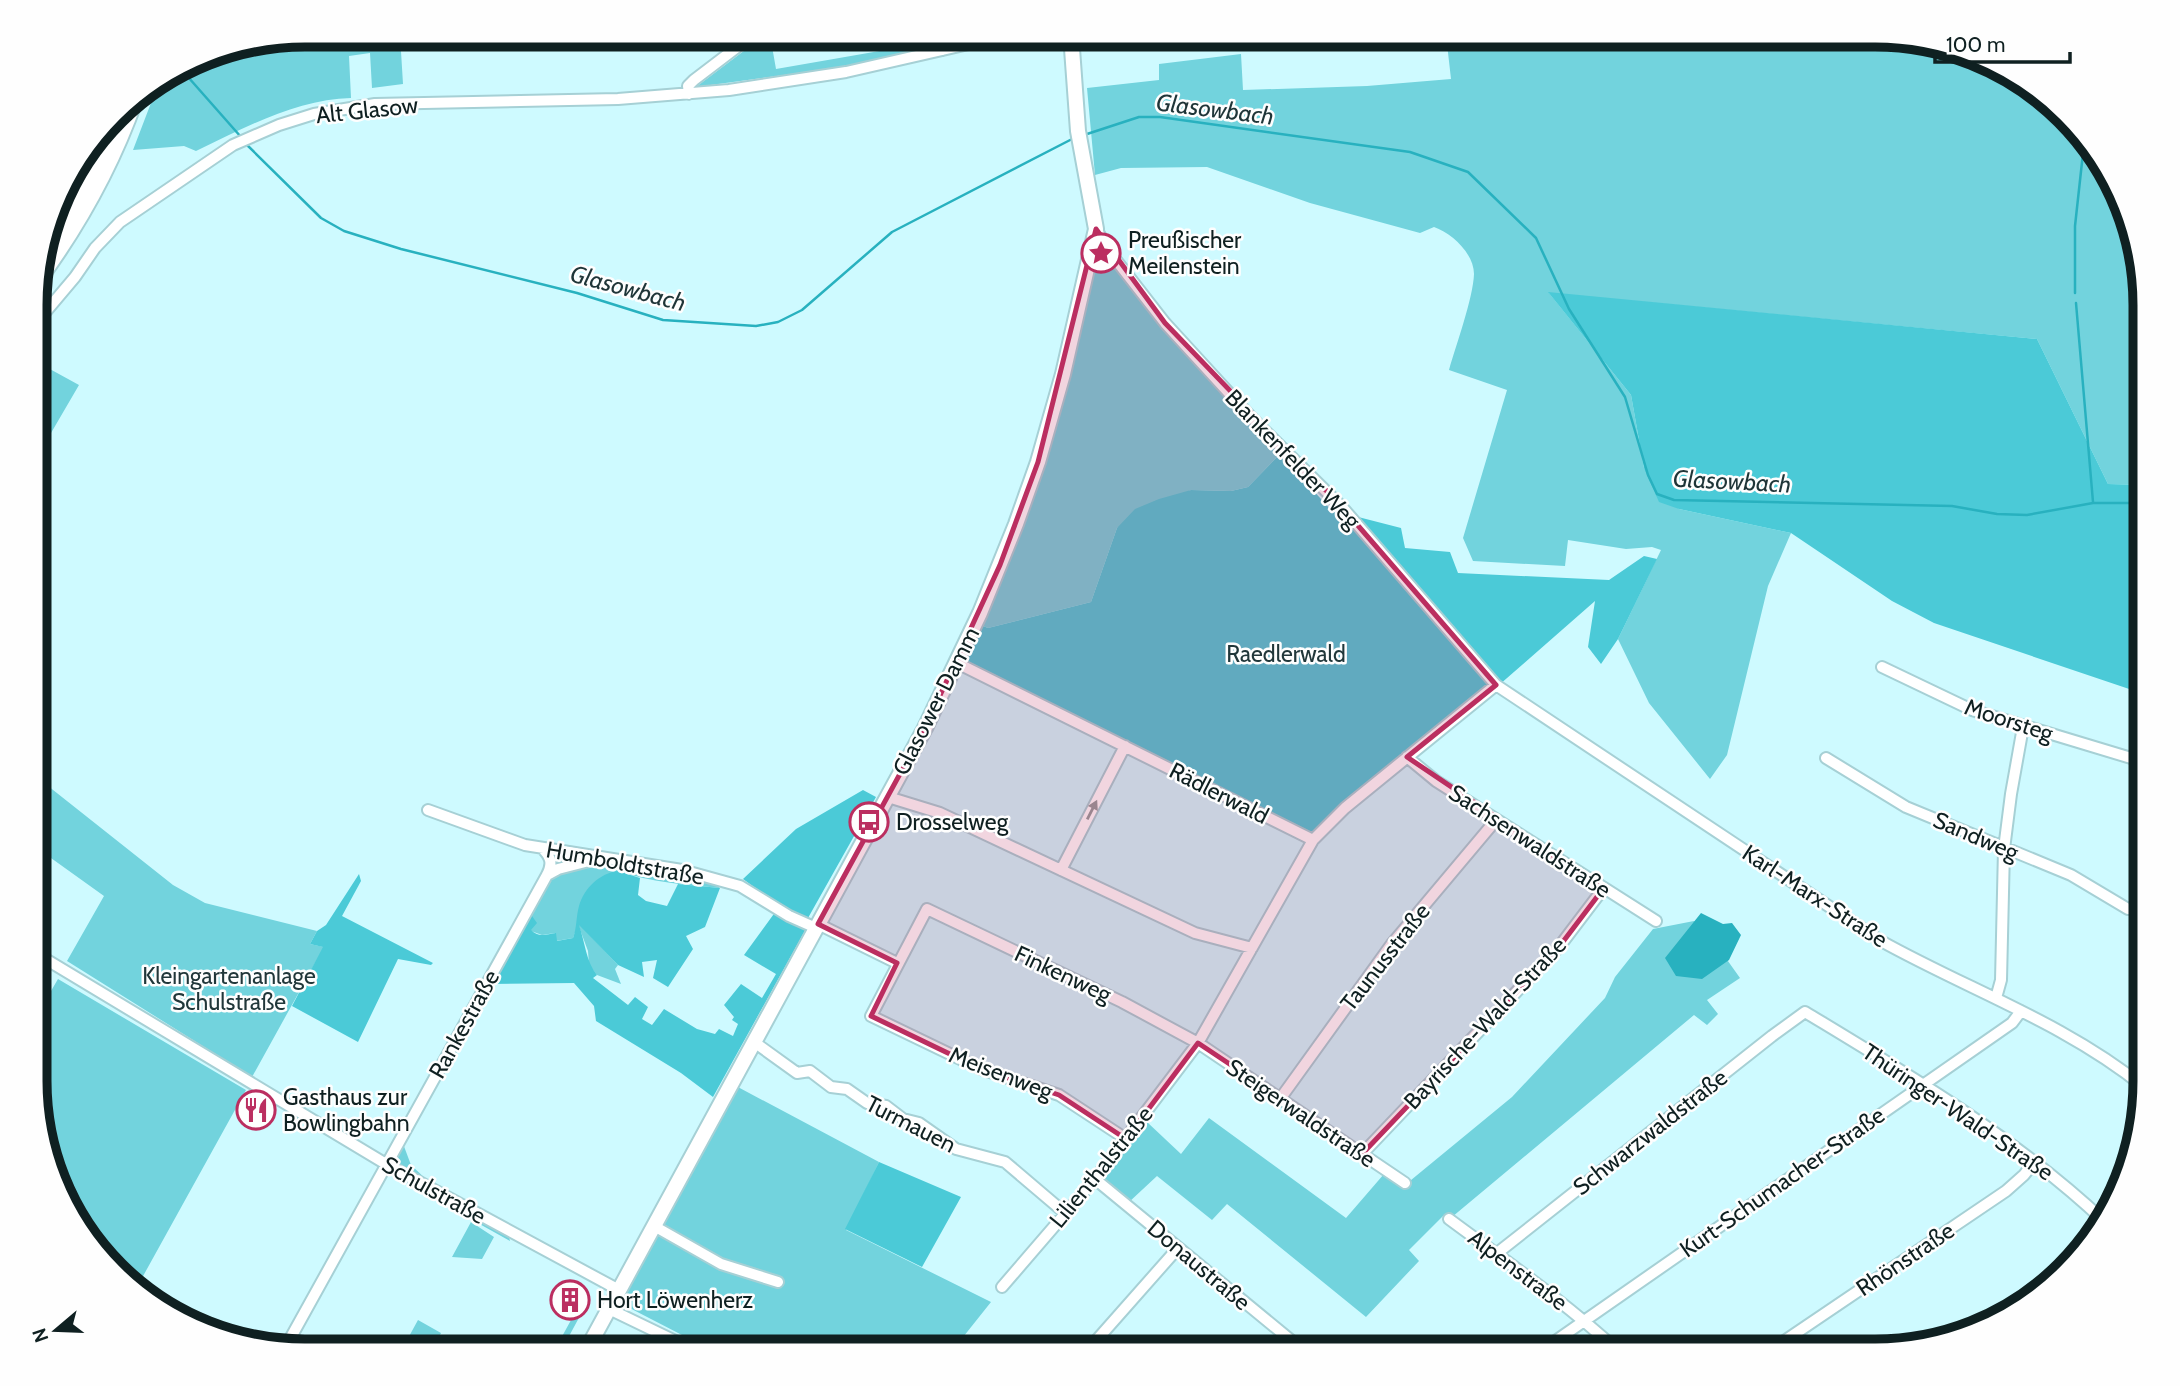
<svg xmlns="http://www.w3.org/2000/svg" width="2180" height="1386" font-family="Cabin,sans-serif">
  <rect width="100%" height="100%" fill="#cefaff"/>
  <path fill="#72d3dd" d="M306,35H400L403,84L372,88L370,53L349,56L351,98C298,99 243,128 196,151L184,146L133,150L159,82L202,55Z
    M765,35H770L776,69L891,49L889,35H917L933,42L935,47L843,67L696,87Z
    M1446,35H1875L1945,44L2024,80L2109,171L2144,288V485L2108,484L2037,339L1549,293L1631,395L1644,468L1679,509L1791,533L1768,586L1727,755L1710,779L1649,703L1618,639L1661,550L1652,547L1626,549L1568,540L1565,566L1473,561L1463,538L1507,390L1449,370C1456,345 1473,299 1474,274C1474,254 1452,233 1434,227L1420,233L1310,203L1207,167L1121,168L1095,175L1087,88L1159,80V64L1241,54L1243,90L1367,86L1451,79Z
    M1102,251L1153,317L1195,365L1280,454L1248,487L1231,491L1191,490L1117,528L1091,602L988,628L983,626L982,617L1001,571L1094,256Z
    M37,362L79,385L37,457Z
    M43,782L173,885L205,903L317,931L310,944L324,947L252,1077L67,961L104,896L37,848V795Z
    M560,854L710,880L720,888C685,885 651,882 618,871L578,923L618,965L615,969L621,984L597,975L589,965L588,951L578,924L573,938L556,941L555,933L542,935L531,931L526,918L553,858Z
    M1694,921L1703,926L1740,978L1707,1000L1718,1014L1707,1025L1694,1015L1452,1217L1443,1216L1409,1250L1419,1261L1366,1317L1227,1204L1212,1220L1157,1176L1128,1203L1100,1179L1147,1122L1181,1154L1209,1118L1346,1218L1384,1174L1405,1185L1512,1097L1605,998L1615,977L1653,929Z
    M58,979L246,1090L137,1287L80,1230L37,1115V1015Z
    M736,1086L879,1162L846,1230L991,1302L952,1351H713L618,1302Z
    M402,1141L411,1165L429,1182L399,1166L394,1157Z
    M394,1173L509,1237L510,1241L390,1174Z
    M471,1222L494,1237L482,1259L452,1257Z
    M576,1311L581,1314L561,1351H554Z
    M418,1320L441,1333L432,1351H401Z"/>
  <path fill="#4bcad7" d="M1548,292L2037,339L2108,484L2144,485V694L1934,623L1892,601L1791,533L1679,509L1659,502L1644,468L1631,395Z
    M1280,454L1331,510L1401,528L1405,548L1450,552L1458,573L1609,580L1644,556L1657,559L1618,639L1601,664L1588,647L1595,601L1499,685L1311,836L963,659L982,617L983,626L988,628L1091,602L1117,528L1135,509L1159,499L1191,490L1231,491L1248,487Z
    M863,790L876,797L808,918L791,914L743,879L796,829Z
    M618,871L640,878L638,895L646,901L667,906L678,884L720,888L705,927L686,936L693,949L668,987L653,978L657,960L642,962L644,977L618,965L579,925C585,942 586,962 597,975L593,978L628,1005L635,997L648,1007L642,1019L652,1025L664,1009L697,1029L715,1034L719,1029L733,1036L738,1024L732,1020L734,1017L724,1005L741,984L762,998L776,974L744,955L776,911L807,927L713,1097L681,1073L596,1021L594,1006L574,983L488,984L526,918L532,916L537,923L531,930C538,938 547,934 556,933L557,941L573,938C577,927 576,917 579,906C584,888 600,873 618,871Z
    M359,874L361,881L342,916L433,963L431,965L398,959L358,1042L292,1006L323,947L310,944L317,931L326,925Z
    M879,1162L961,1197L922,1267L845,1229Z"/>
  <path fill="#28b1bf" d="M1701,913L1723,924L1732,923L1741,935L1729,960L1702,979L1676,976L1665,958Z"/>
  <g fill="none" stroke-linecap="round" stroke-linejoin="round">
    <path stroke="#28b1bf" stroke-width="2.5" d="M181,69L241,137
      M1084,135L1139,117H1160L1410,152L1468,172L1536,238L1569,309L1625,397L1648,475L1657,494L1674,500L1952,506L1997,514L2027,515L2093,503H2144
      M245,143L321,218L344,231L401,249L577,293L663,320L756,326L778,322L802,310L892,232L1074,138
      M2075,293V226L2084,144
      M2076,303L2093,502"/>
    <g stroke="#a6d0d5" stroke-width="14">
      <path id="street" d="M925,35L941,42L943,50
        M689,94L688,86L694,80L753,35
        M1096,229L1112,255L1165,323L1251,417L1342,507L1496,685L1881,941C1969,990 2065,1023 2144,1087
        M37,322L75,277L95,248L120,222L233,145L279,125L314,114L375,104L618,99L729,90L846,72L1008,35
        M957,663L1313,840
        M1882,667L1972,710L2141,761
        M1407,757L1436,781L1656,921
        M1826,758L1906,807L2071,875L2128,909
        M888,797L940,813L1195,933L1252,948
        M428,810L525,845L682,870L740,886L789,916L816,928
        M1061,870L1125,746
        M547,875L558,869L597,859
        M818,924L897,963
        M37,954L386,1164L619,1290
        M1996,998L2001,980L2004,849L2011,794L2023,727
        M754,1042L797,1073L810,1071L831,1087L847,1089L867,1103L886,1106L903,1119L919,1123L956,1149L1005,1162L1065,1213
        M1280,1099L1391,945L1496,820
        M1126,1139L1059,1095L981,1069L871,1016L927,909L1122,1002L1198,1043L1405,1183
        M1363,1153L1559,947L1603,889
        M1095,1179L1304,1351
        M1449,1219C1507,1262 1565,1302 1618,1351
        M654,1226L721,1264L778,1282
        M1496,1254L1772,1036L1805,1012C1909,1075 2016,1138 2104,1221
        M1002,1287L1095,1179L1198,1043L1313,840L1345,808L1496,685
        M609,1309L696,1351
        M285,1348L547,875C553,863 551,857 542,848
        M1771,1350L2006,1191L2024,1175L2034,1162
        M1087,1351L1178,1248
        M1541,1351L2012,1023L2021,1011"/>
    </g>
    <g stroke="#a6d0d5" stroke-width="18">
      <path id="secondary" d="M586,1351L925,728L980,613L1016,524L1038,462L1063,374L1096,229L1078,131L1071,35"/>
    </g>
    <g stroke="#a6d0d5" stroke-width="23">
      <path id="highway" d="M46,242L72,199L105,130
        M37,278C78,222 110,164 133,99"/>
    </g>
    <use href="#street" stroke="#fff" stroke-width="10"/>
    <use href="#secondary" stroke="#fff" stroke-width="14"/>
    <use href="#highway" stroke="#fff" stroke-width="19"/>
  </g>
  <defs><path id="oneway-solid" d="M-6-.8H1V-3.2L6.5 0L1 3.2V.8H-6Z" transform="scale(1.75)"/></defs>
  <use fill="#939b9b" href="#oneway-solid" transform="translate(1092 810) rotate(-63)"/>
  <path fill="#bb2e60" fill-opacity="0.2" stroke="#bb2e60" stroke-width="5" stroke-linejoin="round" d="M1096,229L1165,323L1342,507L1496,685L1407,757L1603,889L1559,947L1363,1153L1198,1043L1126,1139L1059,1095L981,1069L871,1016L897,963L818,924L925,728L1000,565L1038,462Z"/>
  <defs>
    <g id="sight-ring" transform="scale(2.0125)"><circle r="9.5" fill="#fefefe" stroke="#bb2e60" stroke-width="1.5"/><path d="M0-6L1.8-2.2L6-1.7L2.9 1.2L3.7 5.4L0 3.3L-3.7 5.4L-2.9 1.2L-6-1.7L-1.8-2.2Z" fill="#bb2e60"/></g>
    <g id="bus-ring" transform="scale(2.0125)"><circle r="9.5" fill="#fefefe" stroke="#bb2e60" stroke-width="1.5"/><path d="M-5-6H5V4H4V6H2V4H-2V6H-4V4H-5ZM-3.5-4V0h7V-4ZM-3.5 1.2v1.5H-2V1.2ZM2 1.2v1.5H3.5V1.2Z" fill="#bb2e60"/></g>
    <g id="restaurant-ring" transform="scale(2.0125)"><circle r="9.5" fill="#fefefe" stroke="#bb2e60" stroke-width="1.5"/><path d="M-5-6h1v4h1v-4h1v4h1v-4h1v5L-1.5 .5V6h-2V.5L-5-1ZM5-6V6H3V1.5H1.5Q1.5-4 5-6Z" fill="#bb2e60"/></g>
    <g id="building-ring" transform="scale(2.0125)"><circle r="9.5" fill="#fefefe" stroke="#bb2e60" stroke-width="1.5"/><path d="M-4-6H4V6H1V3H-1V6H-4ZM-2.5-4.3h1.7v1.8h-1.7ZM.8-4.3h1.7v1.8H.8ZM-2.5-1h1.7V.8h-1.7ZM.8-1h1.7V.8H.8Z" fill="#bb2e60"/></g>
  </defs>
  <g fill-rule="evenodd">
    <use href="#sight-ring" x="1101" y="253"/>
    <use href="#bus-ring" x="869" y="822"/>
    <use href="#restaurant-ring" x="256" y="1110"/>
    <use href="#building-ring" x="570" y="1300"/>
  </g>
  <g text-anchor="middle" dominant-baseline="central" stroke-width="5" stroke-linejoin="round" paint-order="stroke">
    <g font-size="23" fill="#0f2021" stroke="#fefefe">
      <text transform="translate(367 110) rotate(-6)">Alt Glasow</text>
      <text transform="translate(1293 459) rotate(46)">Blankenfelder Weg</text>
      <text transform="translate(936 701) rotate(-63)">Glasower Damm</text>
      <text transform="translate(2009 720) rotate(18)">Moorsteg</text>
      <text transform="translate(1219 793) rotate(27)">Rädlerwald</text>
      <text transform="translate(1976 836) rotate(23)">Sandweg</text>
      <text transform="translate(1530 841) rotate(33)">Sachsenwaldstraße</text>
      <text transform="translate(625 863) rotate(10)">Humboldtstraße</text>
      <text transform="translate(1815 896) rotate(33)">Karl-Marx-Straße</text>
      <text transform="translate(1385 957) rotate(-52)">Taunusstraße</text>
      <text transform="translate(1063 974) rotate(25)">Finkenweg</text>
      <text transform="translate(1485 1023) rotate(-47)">Bayrische-Wald-Straße</text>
      <text transform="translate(464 1024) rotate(-61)">Rankestraße</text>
      <text transform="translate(1001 1073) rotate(21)">Meisenweg</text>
      <text transform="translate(1958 1112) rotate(34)">Thüringer-Wald-Straße</text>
      <text transform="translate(1301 1113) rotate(34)">Steigerwaldstraße</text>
      <text transform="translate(911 1124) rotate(27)">Turmauen</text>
      <text transform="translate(1650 1132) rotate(-38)">Schwarzwaldstraße</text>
      <text transform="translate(1101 1167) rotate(-51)">Lilienthalstraße</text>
      <text transform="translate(1782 1182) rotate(-35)">Kurt-Schumacher-Straße</text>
      <text transform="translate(434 1190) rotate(29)">Schulstraße</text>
      <text transform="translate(1905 1259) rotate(-34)">Rhönstraße</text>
      <text transform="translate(1199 1265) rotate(40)">Donaustraße</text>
      <text transform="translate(1518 1270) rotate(37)">Alpenstraße</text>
    </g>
    <g font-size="23" fill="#0f2021" stroke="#fefefe" text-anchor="start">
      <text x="1128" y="240">Preußischer<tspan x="1128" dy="26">Meilenstein</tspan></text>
      <text x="896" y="822">Drosselweg</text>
      <text x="283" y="1097">Gasthaus zur<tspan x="283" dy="26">Bowlingbahn</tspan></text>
      <text x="597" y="1300">Hort Löwenherz</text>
    </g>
    <g font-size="23" fill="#21373a" stroke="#fefefe">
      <text x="1286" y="654">Raedlerwald</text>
      <text x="229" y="976">Kleingartenanlage<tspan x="229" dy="26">Schulstraße</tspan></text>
    </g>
    <g font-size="24" font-style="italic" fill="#1f3538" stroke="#fefefe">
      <text transform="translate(1215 109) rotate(7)">Glasowbach</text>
      <text transform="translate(628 288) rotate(15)">Glasowbach</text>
      <text transform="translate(1732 481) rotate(3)">Glasowbach</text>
    </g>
  </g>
  <path d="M0 0H2180V1386H0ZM305 47H1875A258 258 0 0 1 2133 305V1081A258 258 0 0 1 1875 1339H305A258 258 0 0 1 47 1081V305A258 258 0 0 1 305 47Z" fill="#fefefe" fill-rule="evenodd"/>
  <path fill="none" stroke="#0f2021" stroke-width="9" d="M305 47H1875A258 258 0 0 1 2133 305V1081A258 258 0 0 1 1875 1339H305A258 258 0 0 1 47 1081V305A258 258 0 0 1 305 47Z"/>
  <g transform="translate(56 1330) rotate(251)" stroke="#fefefe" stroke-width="5" paint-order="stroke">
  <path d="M0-5L12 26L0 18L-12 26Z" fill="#0f2021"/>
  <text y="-10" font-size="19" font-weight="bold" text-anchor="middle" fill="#0f2021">N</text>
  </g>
  <path d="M1935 52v10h135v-10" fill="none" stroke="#0f2021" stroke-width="3.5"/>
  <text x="1946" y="52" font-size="21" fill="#0f2021" stroke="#fefefe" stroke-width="5" paint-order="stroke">100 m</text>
</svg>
